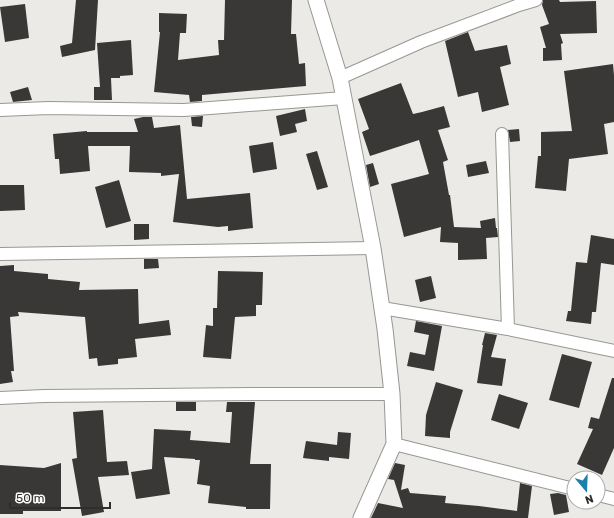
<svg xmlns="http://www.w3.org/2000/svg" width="614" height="518" font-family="Rubik,sans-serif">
  <rect width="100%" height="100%" fill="#ebeae6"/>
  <path fill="#3a3836" d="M76,0H98L95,50L62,57L60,46L72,43Z
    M225,0H292L291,34H296L299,64L305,63L306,86L202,95V101L190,102L189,95L154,92L160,32H159V13L187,14L186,33H180L178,60L219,55L218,40H224Z
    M543,0H559L560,2L596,1L597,33L560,34L563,43L561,44L562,60L543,61V48H546L540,27L549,24L542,5Z
    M25,4L29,38L5,42L0,7Z
    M468,32L475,51L507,45L511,64L500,67L509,105L482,112L478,92L458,97L445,41Z
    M131,40L133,75L120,76V78H111L112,100H94V87H100L97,43Z
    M613,64L614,75V122L604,124L608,154L569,159L566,191L535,188L538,156H541V132L572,131L564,71Z
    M401,83L413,114L422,112L444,106L450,127L438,130L448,160L443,162L449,195H450L454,227L481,228L480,221L495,218L496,228H497L498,237L486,238L487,259L458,260V243L440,242L441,227L404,237L391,184L429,174L419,140L370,156L362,132L369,129L358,99Z
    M28,87L32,100L13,102L10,92Z
    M305,109L307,121L295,124L297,132L280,136L276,116Z
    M203,116L202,127L192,126L191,117Z
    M143,117H152L154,128L180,125L187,199L250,193L253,228L228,231V226L218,227L173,222L179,174L161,176V173L129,172L130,146H88L90,171L60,174L59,159H55L53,134L87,131V132H138L134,119Z
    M519,129L520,141L510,142L508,130Z
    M273,142L277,169L253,173L249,146Z
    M317,151L328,187L317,190L306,154Z
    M486,161L489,173L468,177L466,165Z
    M373,163L379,184L370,187L366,165Z
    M119,180L131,221L106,228L95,187Z
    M0,185H24L25,210L0,211Z
    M134,224H149V239L134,240Z
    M591,235L614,239V265L601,263L596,312H592L591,324L566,321L568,311H571L576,262L587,263Z
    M144,259H158L159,268L144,269Z
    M14,265V271L48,274V279L80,282L79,290L138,289L139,324L169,320L171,335L135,339L137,357L118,359V364L98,366L97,358L89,359L85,317L18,312L19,316L10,317L14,371H11L13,382L0,384V266Z
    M218,271L263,272L262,305H256V316L235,317L231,359L203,357L206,325L213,326V308H217Z
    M431,276L436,298L420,302L415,280Z
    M416,321L442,326L434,371L407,366L410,352L425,355L429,335L414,332Z
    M485,333L497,335L491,357L506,359L502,386L477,383L483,345H482Z
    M562,354L592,362L579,408L549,400Z
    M612,378H614V448L602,475L577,464L593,429L588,428L591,417L599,419Z
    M436,382L463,390L450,432V438L425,436L426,415Z
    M499,394L528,403L519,429L491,420Z
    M176,402H196V411H176Z
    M227,402H255L250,464H271L270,509H246V507L208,503L210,486L197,484L200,460H195V459L164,457L170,494L136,499L131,472L152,469L154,429L191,431L190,440L230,443L232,412H226Z
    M103,410L107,462L127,461L129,475L98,477L104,512L82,516L72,459L77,458L73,412Z
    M338,432L351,433L349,459L329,457V461L303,458L306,441L337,445Z
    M61,463V511H23V514H0V465L44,468Z
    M395,463L405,465L401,490L408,488L410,493L446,496L445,503L479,506L517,511L520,483L532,486L528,518H371L378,503L403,508L394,480L388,479Z
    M558,493L566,495L569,512L554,515L550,494Z"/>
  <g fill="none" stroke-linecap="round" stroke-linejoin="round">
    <g stroke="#989793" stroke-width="14">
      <path id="minor" d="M340,78L421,42L519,5L536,0
        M0,110L49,108L184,110L344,98
        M502,134L508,329
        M0,254L373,248
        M382,308L508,329L614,351
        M0,398L44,396L152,395L251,394H392
        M394,444L574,489
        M598,495L614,499"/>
    </g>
    <g stroke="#989793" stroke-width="17">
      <path id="tertiary" d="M316,0L340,78L373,248L385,329L392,394L394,444L361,518"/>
    </g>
    <use href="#minor" stroke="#fff" stroke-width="12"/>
    <use href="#tertiary" stroke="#fff" stroke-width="15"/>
  </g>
  <g transform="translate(586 490) rotate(161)"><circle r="19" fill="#ffffff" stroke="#acabab"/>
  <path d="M0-3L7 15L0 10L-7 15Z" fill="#1a80aa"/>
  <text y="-6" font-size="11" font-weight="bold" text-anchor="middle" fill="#2f2e2d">N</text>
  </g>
  <path d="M10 502v6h100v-6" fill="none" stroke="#2f2e2d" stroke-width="2"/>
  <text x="16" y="502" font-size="12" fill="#2f2e2d" stroke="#ffffff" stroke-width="3" paint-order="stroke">50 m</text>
</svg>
